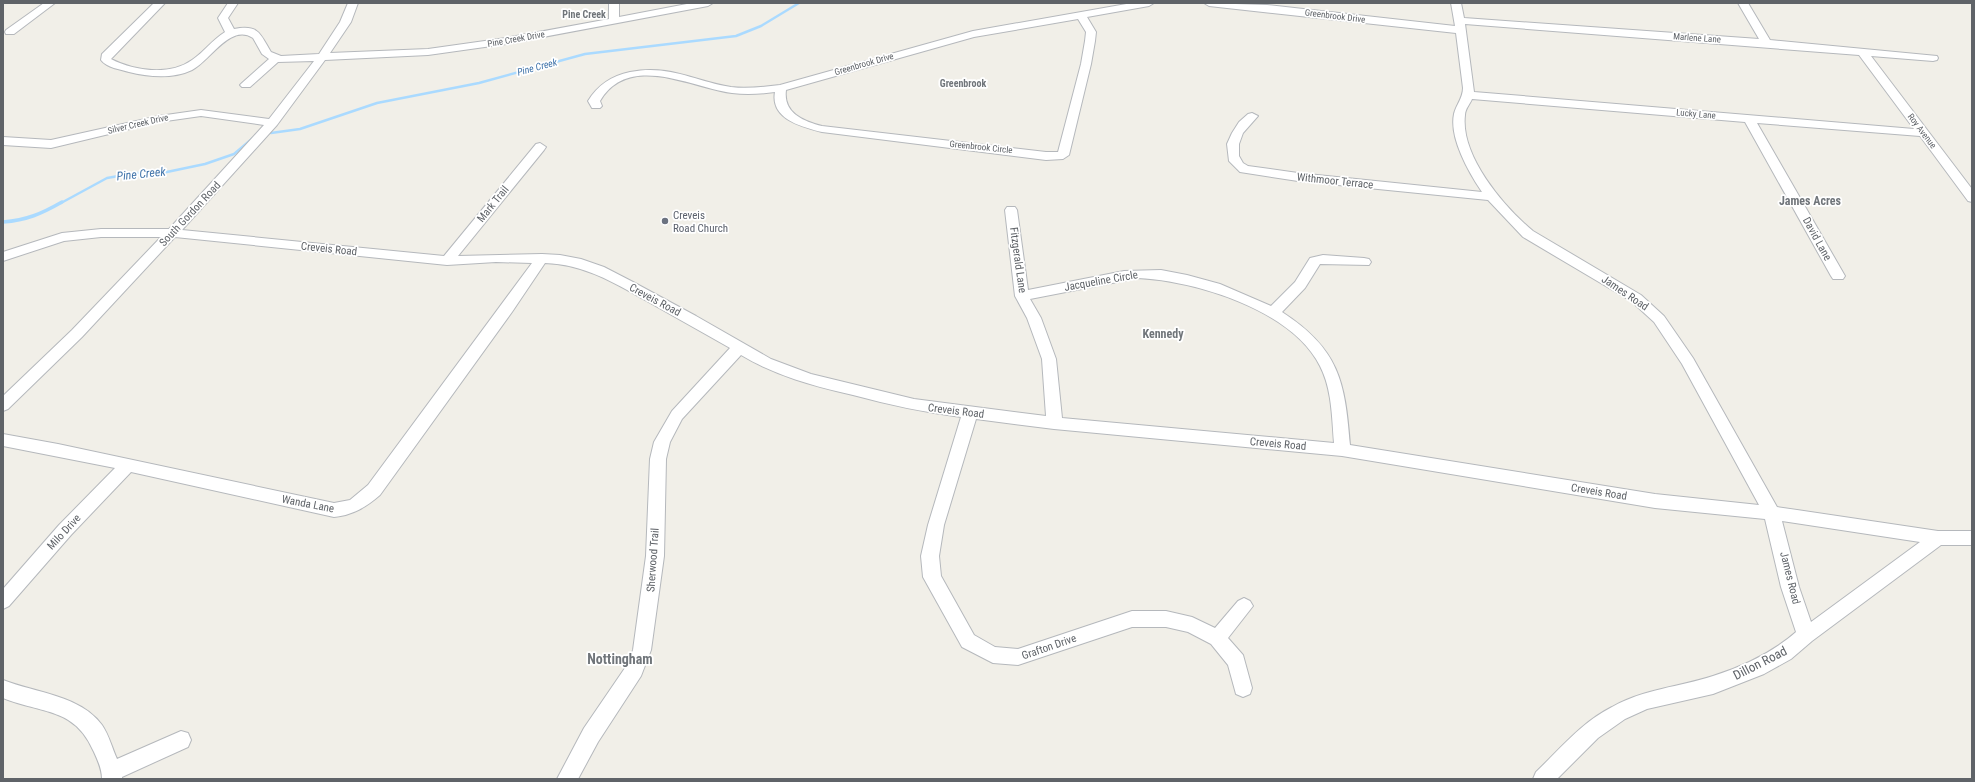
<svg xmlns="http://www.w3.org/2000/svg" width="1975" height="782" font-family="'Roboto Condensed',sans-serif">
  <rect width="100%" height="100%" fill="#f1efe8"/>
  <g fill="none" stroke-linecap="round" stroke-linejoin="round">
    <path stroke="#aadaff" stroke-width="2.5" d="M271,133L300,129L377,103L479,83L585,54L736,36L761,26L799,3
      M61,203L107,178L136,173H162L205,164L234,154L253,138"/>
    <path stroke="#aadaff" stroke-width="3.5" d="M3,222C27,220 41,214 62,202"/>
    <g stroke="#b5b8bc" stroke-width="2">
      <path id="minor" d="M44,3H55L14,34H6L5,32L6,30Z
        M154,3H165L111,59C134,71 170,76 192,60C204,52 212,40 225,32L218,18L228,3H238L228,18L234,29C259,24 260,34 271,52L281,56L319,54L340,22L348,3H358L351,22L330,53L428,49L506,38L609,19V3H619V17L692,3H713L708,6L506,44L428,55L325,60L277,125L182,230L444,256L536,144L540,143L546,147L544,150L458,256L542,254L560,255L581,259L604,267L633,282L696,316L771,359L811,374L914,399L1046,416L1042,359L1027,318L1015,296L1005,210L1007,207H1015L1017,210L1028,290L1124,271L1161,270L1187,275L1220,284L1271,306L1295,282L1310,258L1323,255L1364,258L1369,259L1371,262L1369,265L1320,264L1305,288L1282,312C1339,349 1345,381 1350,445L1655,494L1759,505L1682,364L1654,322L1631,301L1523,237L1488,200L1298,181L1240,172L1229,161L1227,144L1232,133L1239,122L1248,114L1252,113L1258,116L1243,133L1239,144V156L1243,163L1248,166L1298,173L1482,192C1469,173 1449,138 1454,114C1456,105 1463,98 1463,88L1456,33L1209,6L1204,3L1267,5L1455,26L1451,3H1461L1464,18L1759,39L1738,3H1748L1770,40L1937,56L1938,58L1937,60L1933,61L1871,56L1972,189V202L1968,201L1920,136L1757,123L1845,276L1843,279H1833L1831,276L1745,122L1472,99C1470,104 1465,109 1465,115C1460,156 1504,207 1533,231L1641,295L1664,316L1693,358L1777,507L1938,531H1972V545H1941L1812,641L1791,659L1764,674L1713,694L1647,709L1625,719L1598,738L1557,779H1533L1536,772C1560,749 1582,722 1612,707C1644,689 1679,687 1713,676C1744,666 1772,653 1796,632L1781,587L1765,519L1655,508L1342,456L1054,429L976,419L944,525L939,556L941,576L974,635L995,647L1018,649L1132,611H1166L1192,617L1215,628L1238,601L1244,598L1250,601L1253,606L1228,638L1243,655L1252,688L1250,694L1243,697L1236,694L1228,665L1211,644L1188,632L1166,627H1132L1018,665L993,663L962,647L923,577L921,556L928,525L961,417C923,412 890,405 853,395C814,386 776,376 741,355L682,419L670,442L666,459L664,556L651,650L641,676L598,742L578,779H557L584,728L627,665L633,650L646,556L650,459L654,442L672,411L730,348C702,332 673,316 645,300C613,282 583,264 545,263L512,312L380,495C366,507 353,515 334,517L131,472L71,535L9,606L3,609V589L59,525L115,468L3,446V434L58,444L334,503L350,500L368,485L532,263L496,262L447,265L175,237L82,337L8,409L3,411V396L72,330L161,237H101L64,241L3,261V252L62,233L101,229H169L264,125L201,116L159,122L51,148L3,145V137L51,140L159,116L201,110L269,119L314,61L278,62L250,87H242L240,85L242,83L269,59L262,54L253,38C230,23 210,61 192,70C173,79 149,77 129,72C120,69 107,68 101,60L102,54ZM1465,24L1859,55L1914,129L1474,92ZM1138,278C1196,281 1292,310 1320,366C1332,389 1332,418 1334,443L1062,418L1056,359L1041,318L1030,299ZM1782,521L1920,542L1811,622L1799,587Z
        M1132,3H1154L1149,6L1087,17L1096,32L1095,41L1091,64L1069,155L1063,159L1046,160L822,132C802,127 770,119 775,92C761,94 746,95 732,93C692,88 629,52 600,101L602,106L600,108H592L588,101C598,85 611,76 630,72C669,64 694,81 731,87C747,89 764,87 780,85L973,31ZM1078,19L1086,32L1085,41L1081,64L1058,152H1046L822,126C803,121 783,113 786,90L974,37Z
        M3,680C36,693 80,695 102,725C109,735 112,748 117,759L181,731L188,733L191,740L188,747L122,777V779H102C102,769 98,761 94,752C75,707 42,714 3,698Z"/>
    </g>
    <use href="#minor" fill="#fff" fill-rule="evenodd"/>
  </g>
  <circle fill="#6b7280" stroke="#fff" stroke-width="1.5" cx="665" cy="221" r="4"/>
  <g text-anchor="middle" dominant-baseline="central" stroke-width="3.5" stroke-linejoin="round" paint-order="stroke">
    <g font-size="9" fill="#5f6368" stroke="#fff">
      <text transform="translate(1335 16) rotate(7)">Greenbrook Drive</text>
      <text transform="translate(1697 38) rotate(4)">Marlene Lane</text>
      <text transform="translate(516 39) rotate(-10)">Pine Creek Drive</text>
      <text transform="translate(864 64) rotate(-16)">Greenbrook Drive</text>
      <text transform="translate(1696 114) rotate(5)">Lucky Lane</text>
      <text transform="translate(138 124) rotate(-13)">Silver Creek Drive</text>
      <text transform="translate(1922 131) rotate(53)">Roy Avenue</text>
      <text transform="translate(981 147) rotate(6)">Greenbrook Circle</text>
    </g>
    <g font-size="10" font-weight="bold" fill="#70757a" stroke="#fff">
      <text x="584" y="14">Pine Creek</text>
      <text x="963" y="83">Greenbrook</text>
    </g>
    <g font-size="10" font-style="italic" fill="#4174aa" stroke="#fff">
      <text transform="translate(537 67) rotate(-15)">Pine Creek</text>
    </g>
    <g font-size="11" fill="#5f6368" stroke="#fff">
      <text transform="translate(1335 181) rotate(6)">Withmoor Terrace</text>
      <text transform="translate(493 204) rotate(-51)">Mark Trail</text>
      <text transform="translate(190 214) rotate(-47)">South Gordon Road</text>
      <text transform="translate(1817 239) rotate(61)">David Lane</text>
      <text transform="translate(329 249) rotate(6)">Creveis Road</text>
      <text transform="translate(1018 260) rotate(82)">Fitzgerald Lane</text>
      <text transform="translate(1101 281) rotate(-10)">Jacqueline Circle</text>
      <text transform="translate(1625 293) rotate(34)">James Road</text>
      <text transform="translate(655 300) rotate(28)">Creveis Road</text>
      <text transform="translate(956 411) rotate(7)">Creveis Road</text>
      <text transform="translate(1278 444) rotate(5)">Creveis Road</text>
      <text transform="translate(1599 492) rotate(9)">Creveis Road</text>
      <text transform="translate(308 504) rotate(11)">Wanda Lane</text>
      <text transform="translate(64 532) rotate(-47)">Milo Drive</text>
      <text transform="translate(653 560) rotate(-86)">Sherwood Trail</text>
      <text transform="translate(1790 578) rotate(76)">James Road</text>
      <text transform="translate(1049 647) rotate(-19)">Grafton Drive</text>
    </g>
    <g font-size="11" fill="#5b616d" stroke="#fff" text-anchor="start">
      <text x="673" y="215">Creveis<tspan x="673" dy="13">Road Church</tspan></text>
    </g>
    <g font-size="12" font-style="italic" fill="#4174aa" stroke="#fff">
      <text transform="translate(141 174) rotate(-6)">Pine Creek</text>
    </g>
    <g font-size="12" font-weight="bold" fill="#70757a" stroke="#fff">
      <text x="1810" y="201">James Acres</text>
      <text x="1163" y="334">Kennedy</text>
    </g>
    <g font-size="13" fill="#5f6368" stroke="#fff">
      <text transform="translate(1760 663) rotate(-27)">Dillon Road</text>
    </g>
    <g font-size="14" font-weight="bold" fill="#70757a" stroke="#fff">
      <text x="620" y="659">Nottingham</text>
    </g>
  </g>
  <rect width="1975" height="782" fill="none" stroke="#5f6368" stroke-width="8"/>
</svg>
